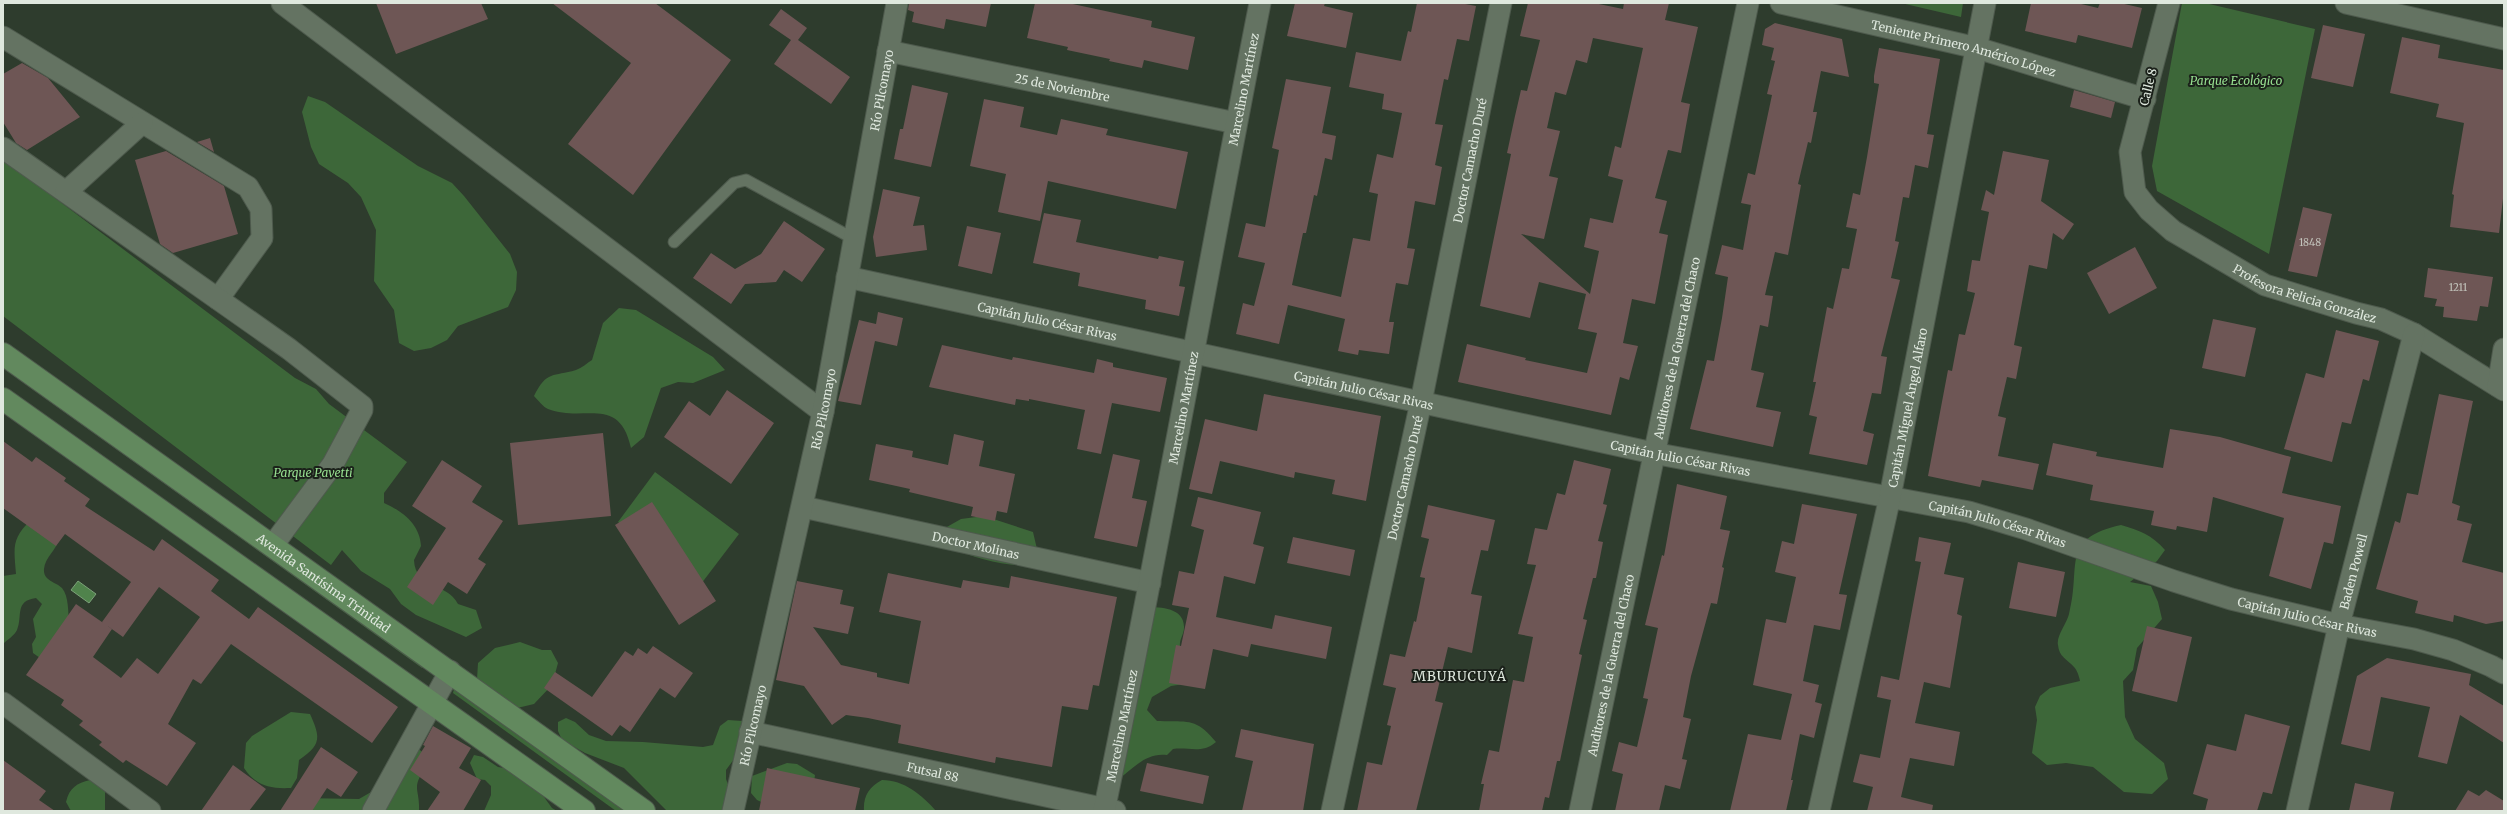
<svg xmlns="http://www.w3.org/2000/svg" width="2507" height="814" font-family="Merriweather,serif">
  <rect width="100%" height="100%" fill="#2e3c2d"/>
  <path fill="#3d6739" d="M1901,3H1963L1961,17Z
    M2182,3H2205L2315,29L2269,254L2157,191L2152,166Z
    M308,96L325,102L418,166L452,183L464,196L510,254L517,272L516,290L508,307L458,326L447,340L431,348L414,351L399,343L394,310L374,281L376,230L361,197L348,183L319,164L311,147L302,112Z
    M3,159L295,378L316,389L329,404L407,462L384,493V503C402,511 420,524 421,546L414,560C415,589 447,582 458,604L476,610L482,628L466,637L416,615L401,604L390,589L361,571L342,550L331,565L3,316Z
    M619,308L636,310L713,357L725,370L693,383L678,382L661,388L644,437L631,448C619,394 584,423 548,409C543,407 538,400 534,396C547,370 553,377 576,370C582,368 587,363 592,360L603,323Z
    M3,361L423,666L422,668L3,368Z
    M655,472L739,534L701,584L618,522Z
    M984,516L1033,532L1037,549L1020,565C999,565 970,556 951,548L945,528L961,519Z
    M31,520L59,538C57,550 45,557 44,569C43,581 56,582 62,588C69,596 68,613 69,622L40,658L33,653L32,644L36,637L33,619L42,604L36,598C14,601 23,616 17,630C15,635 7,640 3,644V576L16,574C14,548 11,539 31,520Z
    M2121,525C2139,530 2152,535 2165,550L2157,561L2130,582L2151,586L2158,602L2162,619L2137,648L2133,670L2123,681L2125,717L2135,739L2164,763L2168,779L2152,794L2124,792L2093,767L2066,763L2047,765L2032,753L2037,720L2035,707L2040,696L2050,688L2080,681C2079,676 2077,670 2074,667C2067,659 2059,657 2058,645C2056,636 2067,623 2069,614C2082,565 2059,539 2121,525Z
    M1147,607C1161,607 1185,608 1184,628C1184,634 1179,640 1180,646C1181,659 1183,671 1184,684L1171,686L1152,697L1147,710L1157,721C1187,722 1196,717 1216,742C1202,754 1190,747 1173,749L1167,755C1145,752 1132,770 1115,782L1124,656L1130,627L1139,610Z
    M520,642L542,650H551L558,663L552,685L534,704L513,709L476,696L478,663L495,648Z
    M454,689L625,811H616L453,693Z
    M291,712L310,714C321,738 321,745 299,760L297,778L291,788C270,789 256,786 244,768L246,743L252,736Z
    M566,718L575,722L589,735L606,741L643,742L703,747L713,745L720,726L728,720L742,721L746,730L737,755L726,770V779L732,796L726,811H667L624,768L585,753L562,740L558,731V722Z
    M412,747C423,750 426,754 427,766C410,789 420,787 419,811H288L300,798L359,799L378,788Z
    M474,755L483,757L498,767L515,770L536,786L552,808L557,811H484L491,795V786L485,780L477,779L470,763Z
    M787,763L797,764L815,775L811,802L780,811L757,800L751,793L752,776Z
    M90,780L105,789V811H71L66,802C69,788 77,783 90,780Z
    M882,780C904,780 922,795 936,811H864C863,796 869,787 882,780Z"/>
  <path fill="#50834c" stroke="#7ba178" d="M78,581L96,594L89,603L71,590Z"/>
  <path fill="#6e5655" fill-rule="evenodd" d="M376,3H481L488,19L396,54Z
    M552,3H655L731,60L633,195L568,144L631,63Z
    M909,3H991L986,27L946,19L944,29L912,22L914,12L908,10Z
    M1035,3H1068L1152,21L1151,27L1195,37L1188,70L1144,60L1142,68L1109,61L1110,59L1067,50L1068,47L1027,38Z
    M1295,3H1325L1324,6L1353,13L1346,48L1287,36Z
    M1417,3H1460L1476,6L1469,41L1457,39L1448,80L1444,79L1435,124L1443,125L1435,165L1442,167L1435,205L1415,201L1407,248L1415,249L1408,285L1396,283L1389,322H1394L1389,354L1359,350L1358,355L1338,351L1345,319L1288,305L1279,344L1236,334L1243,303L1254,306L1265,263L1238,257L1246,223L1265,227L1279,150L1272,148L1286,79L1331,87L1322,133L1336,136L1332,160L1325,158L1317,196L1314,195L1306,233H1303L1292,285L1341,297L1353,238L1370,241L1378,194L1369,192L1377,154L1393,158L1402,113L1382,109L1384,94L1349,87L1356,52L1401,61L1408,31L1411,32Z
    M1528,3H1594L1623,9L1624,3H1669L1665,20L1698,27L1681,102L1690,104L1681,153L1668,150L1655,198L1667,201L1659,233L1668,235L1655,304L1632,299L1623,343L1638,346L1629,380L1620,377L1611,415L1458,382L1467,344L1526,358L1525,360L1587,373L1597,333L1578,329L1586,294L1539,282L1530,318L1480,306L1511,154L1507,153L1515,116L1521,90L1527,91L1540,40L1520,36ZM1593,38L1643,48L1621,148L1615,146L1608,176L1623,180L1613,223L1590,218L1584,247L1599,251L1590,294L1521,234L1544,239L1558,178L1549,176L1560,131L1547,128L1555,92L1566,95L1576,60L1587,63Z
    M2031,3H2077L2098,8L2100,3H2120L2142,8L2132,48L2078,35L2076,43L2025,31Z
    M781,9L807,28L798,40L850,77L831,104L774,64L791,40L769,25Z
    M1775,23L1842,39L1849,77L1821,71L1813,112H1817L1811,143L1808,142L1798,184L1801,185L1788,255L1775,252L1765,295L1773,296L1768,327L1760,325L1751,370L1764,373L1756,407L1781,412L1773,447L1690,429L1707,360L1714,361L1722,318L1728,277L1715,274L1722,245L1743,250L1751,205L1741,203L1748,173L1755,175L1772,95L1767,94L1775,61L1771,60L1774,48L1762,45L1765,29Z
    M2323,25L2365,34L2353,87L2311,78Z
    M2402,37L2440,45L2438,58L2504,70V190L2499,233L2450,227L2454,195L2452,194L2464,123L2436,117L2439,104L2390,93Z
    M1879,48L1940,59L1927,134L1934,135L1928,168L1915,165L1909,198L1903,197L1895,241L1899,242L1891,278L1900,280L1881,356L1887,357L1881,394L1872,393L1863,431L1874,434L1867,465L1809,454L1817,417L1809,415L1816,382H1813L1827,307L1833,309L1842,268L1849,269L1857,229L1846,227L1853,193L1860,195L1867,157L1879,84L1874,83V76Z
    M22,63L48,78L80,117L27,150L16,143L3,122V74Z
    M912,85L948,93L931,167L894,159L900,129H903Z
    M2074,90L2115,102L2111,118L2070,107Z
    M984,99L1024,107L1020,127L1057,135L1061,119L1108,129L1106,135L1188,152L1176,209L1048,181L1040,221L998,212L1006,174L970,166Z
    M210,138L214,152L197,142Z
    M166,151L224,186L238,234L173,253L160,244L135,160Z
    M2003,151L2049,160L2041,201L2074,224L2063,240L2053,233L2047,269L2029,265L2014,345L2022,347L2016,379L2007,377L1998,416L2006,418L1998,456L2039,464L2033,490L1982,480L1980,487L1928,476L1948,370L1952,371L1959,334L1965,335L1975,293L1967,291L1972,260L1980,261L1989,212L1981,210L1986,190L1994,195Z
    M883,189L920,197L913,226L924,225L927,250L876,257L873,237Z
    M2303,207L2332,214L2317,277L2288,271Z
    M1044,213L1081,220L1076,242L1158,259L1159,256L1184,261L1179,286L1185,287L1179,316L1145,309L1146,300L1078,286L1080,273L1033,263Z
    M784,221L825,249L802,282L784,270L776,282L745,284L731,304L693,278L711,253L735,269L761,254Z
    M967,226L1001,233L992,274L958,266Z
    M2135,247L2157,288L2109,314L2087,273Z
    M2428,268L2493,277L2488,307L2480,306L2477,321L2443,317L2444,307L2435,306L2437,299L2424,297Z
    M878,312L903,318L897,346L875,341L861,405L838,401L859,320L876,324Z
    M2213,319L2256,328L2245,377L2202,368Z
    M2336,330L2379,341L2369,381L2363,379L2351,424L2342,422L2332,462L2284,449L2306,373L2324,378Z
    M942,345L1012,360L1013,357L1094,373L1097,359L1113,363V367L1167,378L1160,412L1112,403L1101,454L1077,449L1085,410L1029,399V401L1016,399L1015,405L929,387Z
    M727,390L774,423L731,484L664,437L689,401L710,416Z
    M1264,394L1381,416L1366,501L1332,494L1335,480L1295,472L1294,478L1220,461L1212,494L1189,489L1205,419L1257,431Z
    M2439,394L2473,401L2452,503L2460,506L2457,520L2472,524L2462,562L2504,573V621L2486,624L2454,615L2453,622L2415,613L2418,601L2376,589L2395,521L2400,523L2407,493L2418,495Z
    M2170,429L2220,437L2291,457L2282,493L2341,506L2333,544L2324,542L2311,589L2269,576L2284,518L2213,497L2207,532L2177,526L2176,530L2151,525L2154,511L2090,500L2093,485L2046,475L2053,443L2097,452L2096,456L2163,468Z
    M603,433L611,516L518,525L510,443Z
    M954,434L984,441L979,466L1015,474L1007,513L997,511L995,521L971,516L973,507L909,492L910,489L869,480L876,444L913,451L912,457L948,465Z
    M3,441L32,462L36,457L66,478L64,481L90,499L85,506L154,551L162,539L219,580L211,591L249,619L258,607L398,707L372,743L231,644L201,684L193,679L168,724L196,743L167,786L126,760L123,763L99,745L102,742L79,725L83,721L61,705L64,700L26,675L76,604L112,629L93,657L121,678L137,658L158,674L200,617L159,587L123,637L102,622L131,582L65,534L56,546L3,508Z
    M1113,454L1140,460L1132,498L1147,501L1137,547L1094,538Z
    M442,460L482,486L472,502L503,521L478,559L486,564L467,594L448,582L433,605L407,587L446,528L412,506Z
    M1574,460L1611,469L1603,504L1607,505L1598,541L1603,542L1596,578H1593L1583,619L1587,620L1579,654L1582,655L1560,761H1557L1549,798L1545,797L1542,811H1479L1484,784H1481L1489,750L1499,752L1513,680L1524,682L1533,637L1518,634L1536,565L1527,564L1535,528L1547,530L1557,493L1565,495Z
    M1677,484L1727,496L1720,529L1730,531L1722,567L1724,568L1717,604L1711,603L1691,676L1683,717L1691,719L1682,759L1687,760L1680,789L1665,785L1659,811H1615L1623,774L1612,771L1619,742L1637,747L1648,699L1643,698L1658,628L1645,625L1662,555L1664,556Z
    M1198,497L1261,512L1253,544L1264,547L1255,584L1224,576L1216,617L1272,629L1275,615L1332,627L1326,659L1251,644L1248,657L1213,649L1205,689L1169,683L1176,645L1181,646L1189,608L1172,605L1179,571L1194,574L1204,530L1191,526Z
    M652,502L716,601L679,625L615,525Z
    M1802,504L1857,514L1839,594L1847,595L1840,630L1814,625L1803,681L1819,685L1815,702L1822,704L1814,738L1800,734L1791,780H1793L1786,811H1730L1748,734L1781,740L1792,694L1753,685L1766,619L1786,623L1796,577L1775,572L1782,541L1794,544Z
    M1428,505L1495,520L1488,551L1481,550L1471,594L1482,596L1472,653L1448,647L1435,701L1443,703L1416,811H1357L1367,762L1382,765L1391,726L1387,725L1396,688L1383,685L1390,654L1405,657L1414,621L1416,622L1425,578L1420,577L1429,539L1421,537Z
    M1293,537L1355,550L1350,576L1287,563Z
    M1919,537L1951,543L1944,574L1964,578L1957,614L1962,616L1950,688L1924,682L1915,723L1960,732L1954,766L1910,758L1901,797L1933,805L1932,811H1867L1873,787L1853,782L1860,754L1880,758L1891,700L1877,697L1881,676L1899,680L1921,562L1915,561Z
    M2018,562L2065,572L2056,617L2009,608Z
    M888,573L961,588L963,580L1009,588L1011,576L1117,597L1099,686L1093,685L1088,710L1062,706L1052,767L996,757L995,763L898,743L901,725L868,718L846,715L832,725L804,686L776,680L797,581L843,590L840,604L854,607L848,634L813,627L841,665L877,673V677L909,684L921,621L879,612Z
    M2147,626L2192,637L2177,702L2132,691Z
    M653,646L693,673L675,698L660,688L630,732L620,725L612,736L544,688L555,672L592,697L625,651L633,656L638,648L647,654Z
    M2387,658L2471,674L2469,685L2504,706V743L2460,715L2447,764L2418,757L2430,707L2381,697L2370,751L2341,744L2357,676Z
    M2245,714L2290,726L2272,794L2263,792L2257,811H2205L2208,799L2193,794L2207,744L2236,751Z
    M433,726L471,748L459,768L481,780L463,811H427L440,792L410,770L425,746L423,745Z
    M1241,729L1314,744L1303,811H1242L1253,761L1235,757Z
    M321,747L358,772L341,797L327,788L312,811H280Z
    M3,760L46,791L39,800L55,811H3Z
    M1147,763L1209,776L1203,804L1140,791Z
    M233,765L266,789L249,811H201Z
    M767,768L860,788L855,811H759Z
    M2355,783L2394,792L2390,811H2349Z
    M2468,790L2479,796L2486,790L2504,801V811H2455Z"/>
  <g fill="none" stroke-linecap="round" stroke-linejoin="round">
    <g stroke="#4e5a4d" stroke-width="13">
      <path id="service" d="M674,242L734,183L746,180L854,239"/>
    </g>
    <g stroke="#4e5a4d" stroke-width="23">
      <g id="minor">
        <path d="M282,3L823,412"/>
        <path id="s1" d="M1781,3L1977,48L2145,99"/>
        <path id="s2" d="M2169,3L2130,152L2135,192L2149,210L2173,231L2265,285L2356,313L2381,319L2414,334L2504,390"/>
        <path d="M2346,3L2504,39"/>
        <path d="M3,37L248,187L261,209L262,238L218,299"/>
        <path id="s3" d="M888,51L1236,123"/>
        <path d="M3,148L289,349L362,406V410L333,464L273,545"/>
        <path d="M66,192L142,123"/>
        <path id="s4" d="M847,277L1653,453L1969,512L2026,529L2174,581L2231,599L2339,625L2414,639L2453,650L2491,666L2504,673"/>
        <path d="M2498,386L2504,349"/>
        <path id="s5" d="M803,507L1150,583"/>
        <path d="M3,703L150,811"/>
        <path id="s6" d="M750,732L1115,811"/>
        <path d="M373,811L450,671"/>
        <path id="s7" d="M733,811L823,412L897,3"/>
        <path id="s8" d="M1104,811C1160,542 1207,272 1260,3"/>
        <path id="s9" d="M1332,811L1421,402L1501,3"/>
        <path id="s10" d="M1580,811L1748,3"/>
        <path id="s11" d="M1819,811L1890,497L1985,3"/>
        <path id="s12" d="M2297,811L2339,625L2414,334"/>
      </g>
    </g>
    <g stroke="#4e5a4d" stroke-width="24">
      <g id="primary">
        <path id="s13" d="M3,354L644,811"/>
        <path d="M3,399L584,811"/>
      </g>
    </g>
    <use href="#service" stroke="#647362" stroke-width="11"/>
    <use href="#minor" stroke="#647362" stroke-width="21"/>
    <use href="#primary" stroke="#62895e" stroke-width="22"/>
  </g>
  <g text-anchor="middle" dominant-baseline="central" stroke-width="4" stroke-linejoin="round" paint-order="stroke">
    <g font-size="10" fill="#c3c4bc">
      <text x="2310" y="242">1848</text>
      <text x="2458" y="287">1211</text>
    </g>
    <g font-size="12" fill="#dfe8de" stroke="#1b211a">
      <text stroke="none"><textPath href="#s1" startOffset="188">Teniente Primero Américo López</textPath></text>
      <text stroke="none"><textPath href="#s3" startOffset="178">25 de Noviembre</textPath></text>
      <text transform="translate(2148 87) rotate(-76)">Calle 8</text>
      <text stroke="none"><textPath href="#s8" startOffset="735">Marcelino Martínez</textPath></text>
      <text stroke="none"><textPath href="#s7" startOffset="736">Río Pilcomayo</textPath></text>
      <text stroke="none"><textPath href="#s9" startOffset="665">Doctor Camacho Duré</textPath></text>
      <text stroke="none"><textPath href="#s2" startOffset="396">Profesora Felicia González</textPath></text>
      <text stroke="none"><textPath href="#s4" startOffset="205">Capitán Julio César Rivas</textPath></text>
      <text stroke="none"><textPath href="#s10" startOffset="473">Auditores de la Guerra del Chaco</textPath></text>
      <text stroke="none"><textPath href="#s4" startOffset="529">Capitán Julio César Rivas</textPath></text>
      <text stroke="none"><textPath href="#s8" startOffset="411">Marcelino Martínez</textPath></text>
      <text stroke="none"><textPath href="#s11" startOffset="413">Capitán Miguel Angel Alfaro</textPath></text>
      <text stroke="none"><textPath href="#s7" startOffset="412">Río Pilcomayo</textPath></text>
      <text stroke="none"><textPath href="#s4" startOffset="853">Capitán Julio César Rivas</textPath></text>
      <text stroke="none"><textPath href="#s9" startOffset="341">Doctor Camacho Duré</textPath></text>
      <text stroke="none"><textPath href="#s4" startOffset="1177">Capitán Julio César Rivas</textPath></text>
      <text stroke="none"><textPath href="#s5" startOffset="177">Doctor Molinas</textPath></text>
      <text stroke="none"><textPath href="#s12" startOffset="246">Baden Powell</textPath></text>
      <text stroke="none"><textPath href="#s13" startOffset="394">Avenida Santísima Trinidad</textPath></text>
      <text stroke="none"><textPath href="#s4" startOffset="1501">Capitán Julio César Rivas</textPath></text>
      <text stroke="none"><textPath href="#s10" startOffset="149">Auditores de la Guerra del Chaco</textPath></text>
      <text stroke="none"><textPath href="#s7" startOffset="88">Río Pilcomayo</textPath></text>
      <text stroke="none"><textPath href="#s8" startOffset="87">Marcelino Martínez</textPath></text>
      <text stroke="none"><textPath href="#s6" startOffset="187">Futsal 88</textPath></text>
    </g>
    <g font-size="12" font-style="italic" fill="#96de8f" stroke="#1b211a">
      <text x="2236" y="80">Parque Ecológico</text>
      <text x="313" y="472">Parque Pavetti</text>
    </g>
    <g font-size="13" letter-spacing="1" fill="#dfe8de" stroke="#1b211a">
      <text x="1460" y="676">MBURUCUYÁ</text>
    </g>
  </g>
  <rect width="2507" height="814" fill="none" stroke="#dfe8de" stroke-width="8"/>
</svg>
